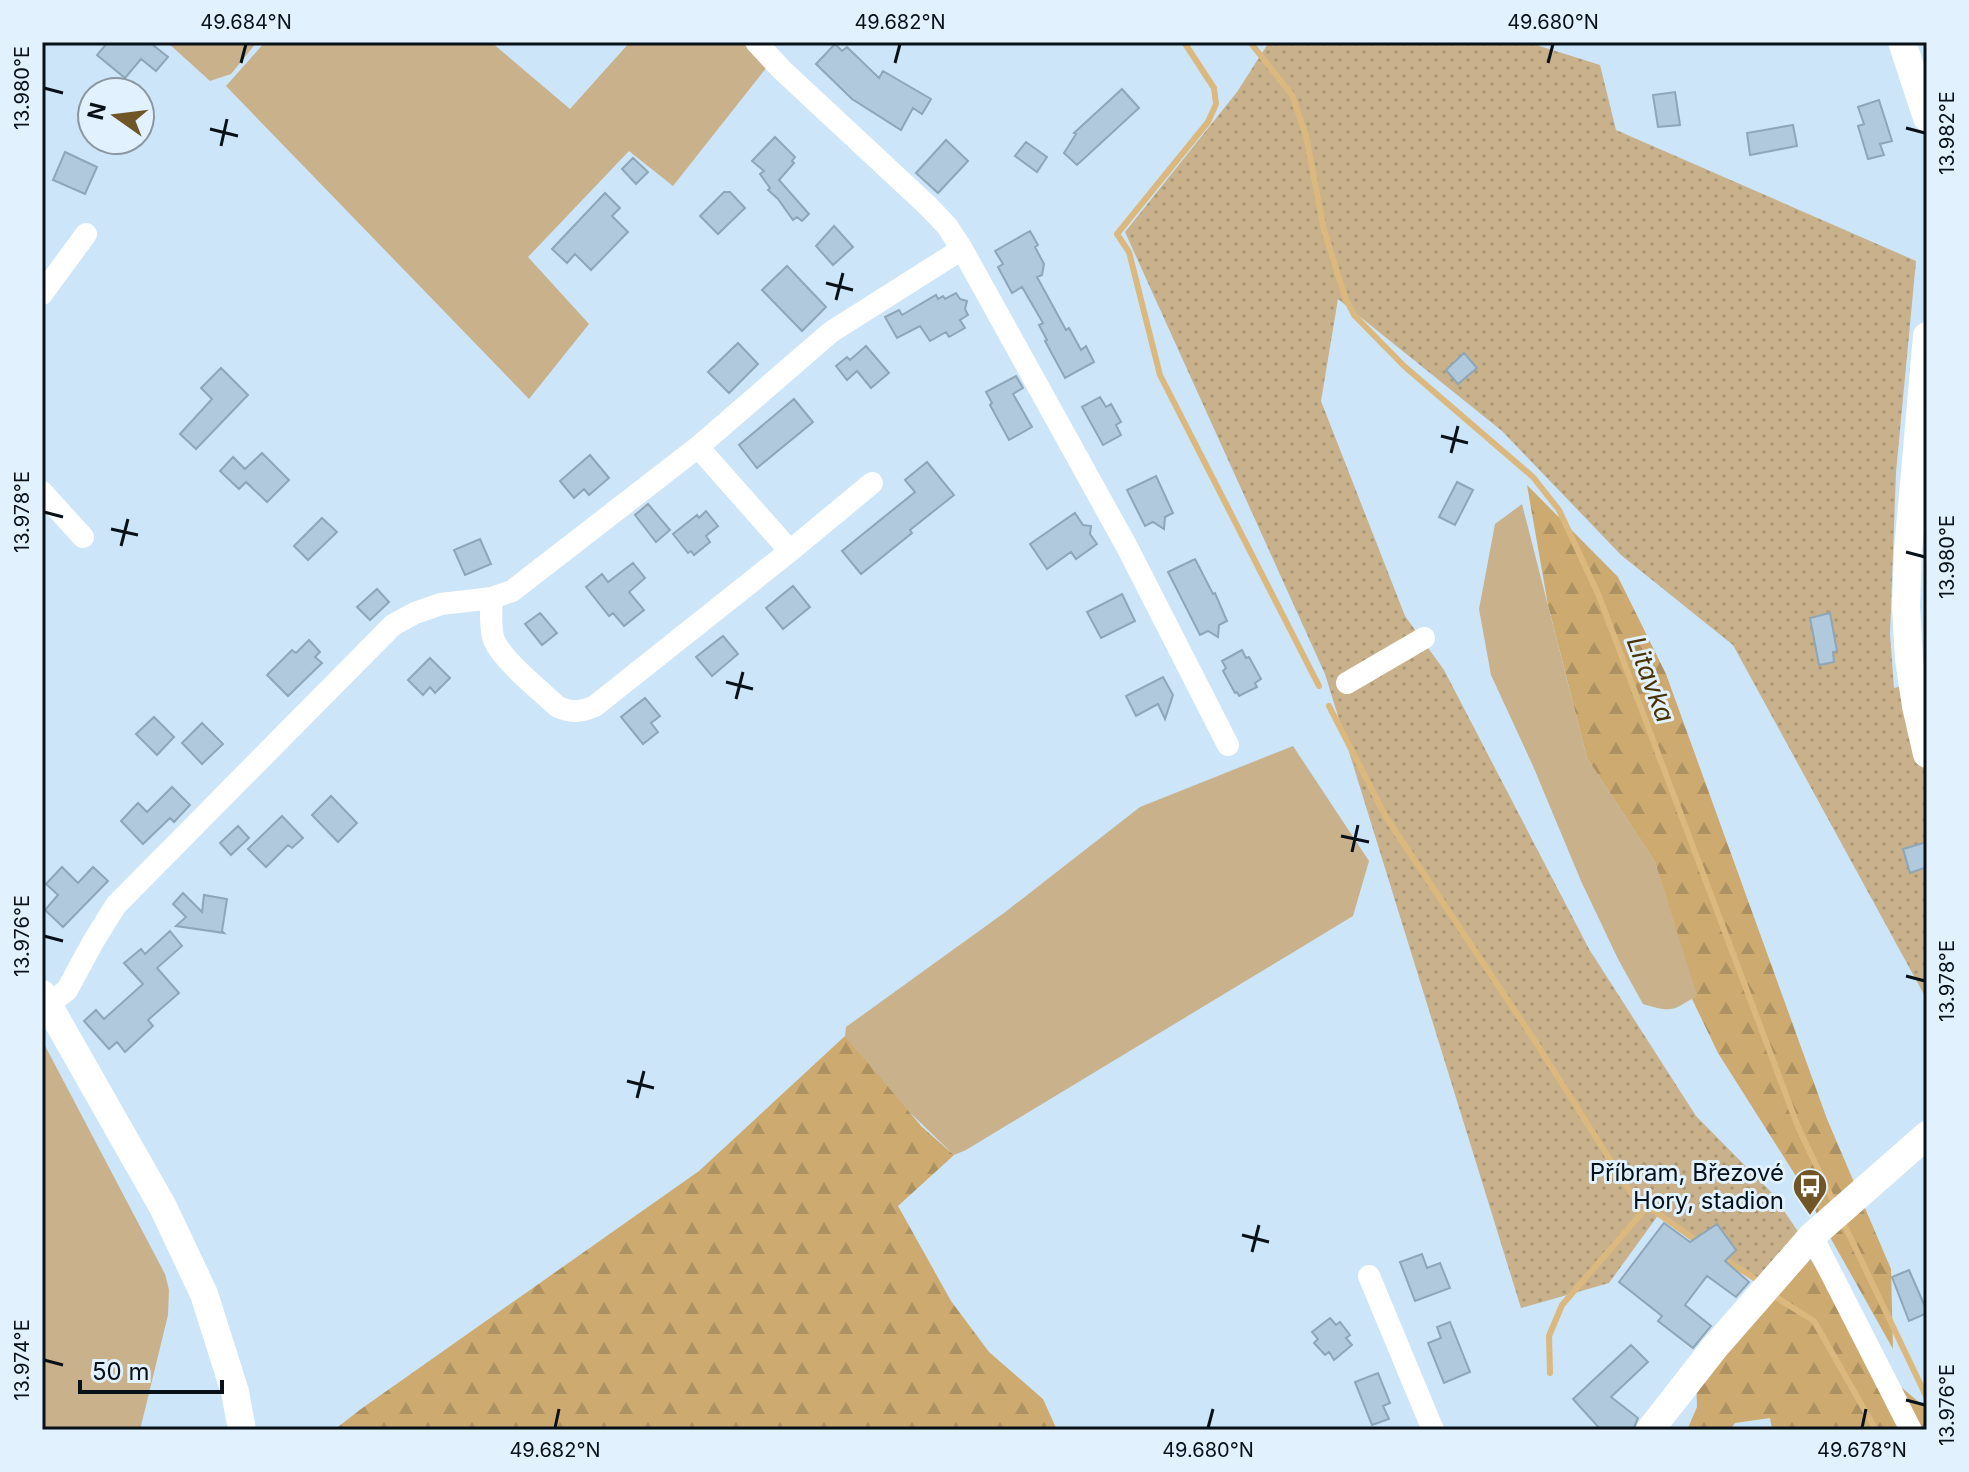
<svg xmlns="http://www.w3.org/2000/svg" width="1969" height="1472" font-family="Inter,sans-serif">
  <defs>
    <pattern id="forest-firs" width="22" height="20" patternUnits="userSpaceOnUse" patternTransform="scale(2)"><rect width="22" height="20" fill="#ccaa70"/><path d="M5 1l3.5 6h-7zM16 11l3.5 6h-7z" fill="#ae9160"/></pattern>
    <pattern id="garden-dots" width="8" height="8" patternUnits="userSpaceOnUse" patternTransform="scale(2)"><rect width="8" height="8" fill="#c8b18b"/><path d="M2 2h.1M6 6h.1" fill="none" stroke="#aa9777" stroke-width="1.8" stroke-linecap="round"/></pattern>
  </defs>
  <rect width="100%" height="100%" fill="#cce5f9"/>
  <path fill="#c8b18b" d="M167,42H257L231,74L210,81Z
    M265,42H491L570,109L630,42H742L767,67L673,186L629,151L528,257L589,324L529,399L226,86Z
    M1522,504L1587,758L1655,862L1698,995C1672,1011 1673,1013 1643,1004L1618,959L1581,881L1533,766L1491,675L1479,609L1495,524Z
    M1293,746L1369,861L1353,916L966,1150L954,1155L900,1103L845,1036L846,1027L1004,913L1140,807Z
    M42,1040L165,1274L169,1290L168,1315L140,1430H42Z"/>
  <path fill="url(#forest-firs)" d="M1527,485L1618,577L1666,674L1827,1119L1891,1269L1893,1349L1794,1173L1718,1053L1692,999L1697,995L1655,862L1587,758L1548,605Z
    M845,1036L922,1127L954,1155L898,1206L951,1301L989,1352L1043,1399L1057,1430H334L361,1409L699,1171Z
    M1803,1247L1875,1365L1927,1409V1430H1772L1770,1418L1735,1423L1730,1430H1687L1697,1407L1696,1373Z"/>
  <path fill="url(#garden-dots)" d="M1269,42H1527L1600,65L1616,130L1916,261L1896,472L1890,634L1894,688L1927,680V1000L1733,645L1621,555L1502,431L1338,299L1321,401L1405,616L1444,670L1589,949L1696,1116L1772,1193L1803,1239L1764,1285L1659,1214L1609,1283L1521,1308L1325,674L1125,232L1237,92Z"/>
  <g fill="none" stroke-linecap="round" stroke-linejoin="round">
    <path stroke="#dbb87e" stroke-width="6" d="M1184,42L1214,88L1216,104L1208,122L1117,234L1129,252L1160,375L1319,686
      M1250,42L1292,95L1306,136L1324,230L1345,297L1354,315L1404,366L1533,477L1559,510L1599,596L1798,1127L1836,1207
      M1329,706L1386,817L1535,1041L1633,1196L1700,1243
      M1842,1220L1927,1398
      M1720,1256L1754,1278
      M1779,1299L1814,1321L1876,1430
      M1550,1373L1549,1336L1562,1305L1647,1207"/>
  </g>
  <path fill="#b0c9dc" stroke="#8da6b8" stroke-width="2" d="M108,42H155L153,45L168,57L156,71L141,59L125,78L97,55Z
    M835,44L842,51L847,47L879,78L883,71L931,99L922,114L913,108L901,130L852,99L816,64Z
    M1122,89L1139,108L1077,165L1064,153L1076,134L1074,133Z
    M1675,92L1680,125L1658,127L1653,95Z
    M1879,100L1892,141L1880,144L1884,155L1868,159L1858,126L1864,124L1858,107Z
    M1793,125L1797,146L1750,155L1747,133Z
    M775,137L795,157L792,161L794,163L779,180L809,214L802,221L797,217L793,220L778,199L768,190L770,188L760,174L764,171L752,161Z
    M946,140L968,161L938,193L916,173Z
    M1026,142L1047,157L1037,172L1015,156Z
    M65,152L97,167L85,194L53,180Z
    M633,158L648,172L636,184L622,169Z
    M724,192H730L745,208L718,234L700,216Z
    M605,193L620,208L612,216L628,232L591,270L575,254L567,263L552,249Z
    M834,226L853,247L833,265L816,246Z
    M1030,231L1038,245L1035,247L1044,264L1042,275L1037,277L1066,330L1069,328L1081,350L1086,346L1094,362L1065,378L1045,341L1047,340L1039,325L1043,323L1022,287L1012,293L998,267L1003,264L995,251Z
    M787,266L826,307L802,331L762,290Z
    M956,293L960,299L967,301L965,309L968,315L960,320L965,328L949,337L946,332L930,341L920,326L897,338L885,317L899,310L902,315L936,295L938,299L943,296L945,299Z
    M738,343L758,364L729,393L708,372Z
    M866,346L889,373L871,388L857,371L847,380L836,366L847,357L850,360Z
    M1464,353L1477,368L1458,384L1446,370Z
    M221,368L248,395L196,449L180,434L212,399L201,388Z
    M1016,376L1023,388L1013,394L1032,427L1009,440L990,405L992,403L986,392Z
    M1100,397L1106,407L1111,404L1121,422L1116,425L1121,435L1103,445L1082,407Z
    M794,399L813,422L757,468L739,445Z
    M262,453L289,480L267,502L246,482L239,489L220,471L233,457L245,469Z
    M590,455L609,478L589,495L584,489L574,498L560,481Z
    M927,462L954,495L910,530L912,533L861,574L842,551L915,492L905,480Z
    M1156,476L1173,513L1165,517L1164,529L1153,522L1145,526L1127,490Z
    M1457,482L1473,490L1455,525L1439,517Z
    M648,504L670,530L656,542L635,515Z
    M706,511L718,526L706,536L710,542L694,555L691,551L688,553L673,534L697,515L699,518Z
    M1075,513L1083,525L1091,526L1090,534L1097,544L1076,559L1071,552L1047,569L1030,544Z
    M322,518L337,532L308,560L294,546Z
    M480,539L491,564L465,575L454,550Z
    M1195,559L1213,594L1215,593L1227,621L1219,625L1218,637L1208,631L1200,635L1168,572Z
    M633,563L645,578L629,592L644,610L624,626L613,613L609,616L586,587L602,574L608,582Z
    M793,586L810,607L783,629L766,608Z
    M377,589L389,602L370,620L357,607Z
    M1122,594L1135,621L1101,638L1087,612Z
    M540,613L557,633L542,645L525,624Z
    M1830,613L1837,651L1833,652L1834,662L1819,665L1810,618Z
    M723,636L738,654L712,676L696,657Z
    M309,640L320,652L315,657L322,663L288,696L267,675L292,650L296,653Z
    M1242,650L1246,658L1249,657L1261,679L1255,683L1257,687L1239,696L1237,692L1235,693L1223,671L1226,668L1222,661Z
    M430,658L450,678L435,693L430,687L423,695L408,680Z
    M1163,677L1173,695L1165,719L1158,704L1136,716L1126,696Z
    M645,698L660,716L651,723L658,732L643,744L621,717Z
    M154,717L174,737L157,755L136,734Z
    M202,723L223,744L202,764L182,743Z
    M172,787L190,805L174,822L170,818L143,844L121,821L138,803L147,812Z
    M331,796L357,823L338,842L312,815Z
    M282,816L303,838L292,848L288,845L266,867L248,849Z
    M238,826L249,838L231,855L220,843Z
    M1927,842V867L1910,873L1903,849Z
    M62,867L78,883L93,867L108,881L63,927L45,910L58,895L46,884Z
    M183,893L202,912L204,895L227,899L222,931L224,933L176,926L186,917L173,904Z
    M170,931L182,946L157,968L179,993L148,1020L153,1026L125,1052L117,1042L109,1049L84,1021L96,1010L104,1019L143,984L124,963L141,949L145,954Z
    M1664,1223L1690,1242L1717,1224L1736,1250L1725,1261L1749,1282L1736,1297L1707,1276L1685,1305L1711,1326L1693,1348L1658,1321L1662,1316L1619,1282Z
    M1422,1254L1427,1268L1440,1263L1450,1288L1415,1301L1400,1262Z
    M1909,1270L1927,1311V1313L1909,1321L1892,1277Z
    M1330,1318L1336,1325L1340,1322L1350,1335L1346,1338L1352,1345L1334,1360L1329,1352L1325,1355L1314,1343L1318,1339L1312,1332Z
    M1450,1322L1470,1372L1444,1383L1428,1343L1441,1338L1437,1327Z
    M1631,1345L1648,1362L1611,1397L1638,1418L1633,1430H1601L1573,1399Z
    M1378,1373L1390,1403L1383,1406L1389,1419L1372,1425L1355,1382Z"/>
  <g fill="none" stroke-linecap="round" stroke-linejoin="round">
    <path stroke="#fff" stroke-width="22" d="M756,42L782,70L928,206L947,226L962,249L1127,547L1228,745
      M42,294L86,234
      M42,492L83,537
      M790,551L872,483
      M492,598C491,611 490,624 493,637C499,658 541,691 558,707C572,713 581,712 595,706L790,551L698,447
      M1347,683L1424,638
      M48,1005L67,990L93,942L116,905L393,625L415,613L441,604L492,598L512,591L698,447L831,332L962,249
      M1812,1236L1911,1430
      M1369,1276L1433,1430"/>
    <path stroke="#fff" stroke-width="28" d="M1902,42L1927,118
      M1927,336L1908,551L1906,606L1909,659L1916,706L1927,754
      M42,994L163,1207L204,1294L235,1392L242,1430
      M1650,1430L1715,1347L1812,1236L1927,1135"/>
  </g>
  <path fill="none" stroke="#081118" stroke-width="3" d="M241,63L246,44M895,63L900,44M1548,63L1553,44M44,88L63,93M1906,128L1925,133M210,129L238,136M221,146L227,119M826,283L853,290M836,300L843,273M1441,436L1468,443M1451,453L1458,426M44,512L63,517M111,529L138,535M121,546L128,519M1906,552L1925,557M726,682L753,689M736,699L743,672M1341,836L1369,842M1352,852L1358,825M44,936L63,941M1906,976L1925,981M627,1081L654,1088M637,1098L644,1071M1242,1235L1269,1242M1252,1252L1259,1225M44,1360L63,1365M1906,1400L1925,1405M555,1428L559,1409M1208,1428L1213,1409M1862,1428L1866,1409"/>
  <defs>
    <g id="bus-pin" transform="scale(1.8)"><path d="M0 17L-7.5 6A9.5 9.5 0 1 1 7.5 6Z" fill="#705627" stroke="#e1f1fd"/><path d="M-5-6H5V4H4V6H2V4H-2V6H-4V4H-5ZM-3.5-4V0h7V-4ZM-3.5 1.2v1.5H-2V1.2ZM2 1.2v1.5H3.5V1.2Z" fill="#fff"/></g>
  </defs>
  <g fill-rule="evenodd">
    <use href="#bus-pin" x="1810" y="1186"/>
  </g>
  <g text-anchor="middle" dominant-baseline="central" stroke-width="6" stroke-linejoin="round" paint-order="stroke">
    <g font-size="24" fill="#081118" stroke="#e1f1fd" text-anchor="end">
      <text x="1784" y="1172">Příbram, Březové<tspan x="1784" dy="28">Hory, stadion</tspan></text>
    </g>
    <g font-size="26" font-style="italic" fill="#493200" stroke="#e1f1fd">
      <text transform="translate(1651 679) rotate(69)">Litavka</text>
    </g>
  </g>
  <rect width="1969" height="1472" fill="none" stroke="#e1f1fd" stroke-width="88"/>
  <g transform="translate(116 116) rotate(284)"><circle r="38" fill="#e1f1fd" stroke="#8a97a1" stroke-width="2"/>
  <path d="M0-6L14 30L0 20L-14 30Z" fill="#705627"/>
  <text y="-12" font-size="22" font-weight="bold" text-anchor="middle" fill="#081118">N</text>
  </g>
  <path d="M80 1380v12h142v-12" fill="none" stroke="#081118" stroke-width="4"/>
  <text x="92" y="1380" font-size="24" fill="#081118" stroke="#e1f1fd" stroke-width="6" paint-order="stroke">50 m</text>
  <rect x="44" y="44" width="1881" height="1384" fill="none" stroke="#081118" stroke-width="3"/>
  <g font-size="20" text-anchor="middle" fill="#081118">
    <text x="246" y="29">49.684°N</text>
    <text x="900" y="29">49.682°N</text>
    <text x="1553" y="29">49.680°N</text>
    <text transform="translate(22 88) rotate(-90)" y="7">13.980°E</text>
    <text transform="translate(1947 133) rotate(-90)" y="7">13.982°E</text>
    <text transform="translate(22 512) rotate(-90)" y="7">13.978°E</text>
    <text transform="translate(1947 557) rotate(-90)" y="7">13.980°E</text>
    <text transform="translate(22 936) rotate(-90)" y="7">13.976°E</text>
    <text transform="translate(1947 981) rotate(-90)" y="7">13.978°E</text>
    <text transform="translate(22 1360) rotate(-90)" y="7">13.974°E</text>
    <text transform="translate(1947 1405) rotate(-90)" y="7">13.976°E</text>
    <text x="555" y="1457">49.682°N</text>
    <text x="1208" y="1457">49.680°N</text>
    <text x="1862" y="1457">49.678°N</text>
  </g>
</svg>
